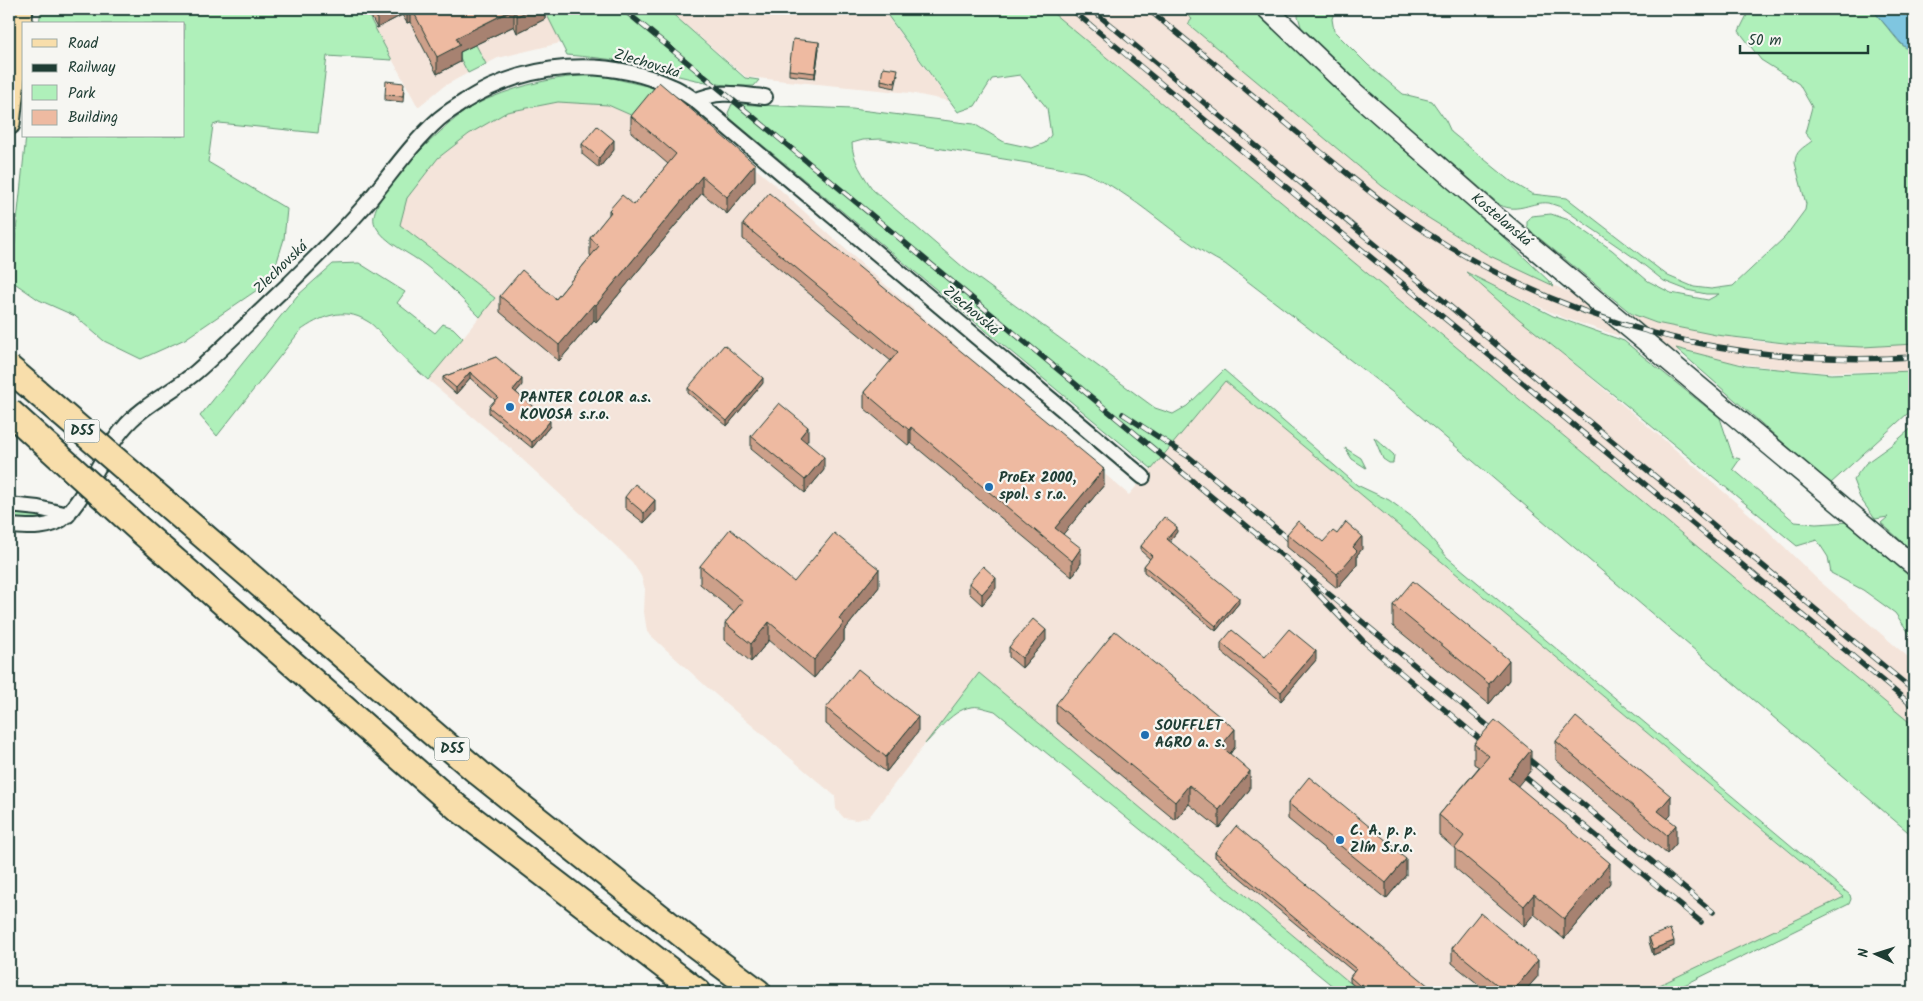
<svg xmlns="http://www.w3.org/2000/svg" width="1923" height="1001" font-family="Kalam,sans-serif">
  <rect width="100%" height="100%" fill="#f6f6f2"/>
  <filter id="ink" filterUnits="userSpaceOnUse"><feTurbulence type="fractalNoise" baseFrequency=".02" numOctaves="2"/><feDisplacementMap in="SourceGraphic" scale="10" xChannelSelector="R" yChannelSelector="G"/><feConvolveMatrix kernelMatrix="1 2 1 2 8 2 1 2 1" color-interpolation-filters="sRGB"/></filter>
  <g filter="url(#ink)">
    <path fill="#f4e4da" d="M365,9H434L468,73L444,86L418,107Z
      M457,9H569L585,37L498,58L486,64Z
      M667,9H882L949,101L910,93L746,77Z
      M1048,9H1179L1192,19L1188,24L1382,186L1455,235L1513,267L1573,294L1656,323L1754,341L1827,347L1914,344V370L1900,371L1826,372L1791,370L1712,360L1644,344L1564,318L1501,290L1464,271L1662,438L1763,526L1816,578L1914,662V726Z
      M558,102L608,105L642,120L677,104L773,183L865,267L1129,495L1225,380L1844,898L1645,992H1361L979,674L869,817L856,820L844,818L836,809L835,796L709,689L647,632L644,612L645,589L641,576L632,562L618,548L510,448L428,380L495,298L400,225L407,198L438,158L469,134L507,112Z"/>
    <path fill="#aff0ba" stroke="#679677" d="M41,9H365L392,60L327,56L318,133L219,123L213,125L208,162L287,209L284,239L275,268L260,288L185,339L141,359L104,341L75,316L39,300L13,282L12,269L26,136H184V24H39Z
      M434,9H457L486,64L468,73Z
      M544,9H667L745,78L759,80L754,86C711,88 667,72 625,62C606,58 586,57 567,55Z
      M883,9H1048L1914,726V837L1392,392L1225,264C1174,239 1136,193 1083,172L881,139L863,140L852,143C852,160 864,176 873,190L964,268L1155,408L1173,414L1187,406L1224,370L1357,485L1389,500L1415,519L1447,557L1850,895L1851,899L1849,904L1670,992H1645L1844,897L1225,381L1152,469L730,118L728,113L732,104L852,109L974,124L1004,142L1032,148L1045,143L1051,135L1047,108L1020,75L992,79L975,106L958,112Z
      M1179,9H1253L1405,151L1477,212L1554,286L1488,255L1422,214L1382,186L1188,24L1192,19Z
      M1298,9H1335L1332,19L1334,31L1368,65L1403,94L1432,101L1446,121L1451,132L1512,182L1532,194L1567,198L1668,276L1694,287L1711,289L1733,286L1785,237L1805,210L1806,204L1795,163C1795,151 1803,148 1812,141L1805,133L1812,107L1799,84L1761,60L1739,31L1750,9H1872L1900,43L1914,55V344L1863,347L1793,344L1716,335L1656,323L1632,314L1533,233L1527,226V222L1531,216L1551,214L1569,220L1612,250L1648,281L1671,293L1708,300L1719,294H1706L1687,290L1664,281L1636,259L1561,207C1557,206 1553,204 1549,203C1531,201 1519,214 1500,205L1351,76L1302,30L1298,16Z
      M593,75L612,78L664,90L642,120L608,105L558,102L507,112L469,134L438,158L407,198L400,225L495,298L480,317C462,300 445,280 425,265C410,253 384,243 375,225C363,200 440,130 460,115C468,108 480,102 490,98C525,84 554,77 593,75Z
      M359,263L405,292L397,303L435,333L443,324L453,328L463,338L428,380C414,368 401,355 389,342C382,336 375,325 367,321C343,306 320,317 300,331L217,436L200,416L297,296L333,264Z
      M1466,272L1553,316L1624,341L1720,418L1733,457L1740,459L1733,469L1795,522L1816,524L1849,522L1914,578V640L1895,613L1863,590L1831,573L1828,557L1817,540L1797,546L1615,396L1519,319Z
      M1676,348L1746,366L1831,374L1914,371V411L1907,414L1830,484Z
      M1914,426V552L1881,523L1888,517L1875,519L1860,498L1853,480L1866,463L1894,443Z
      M1374,437L1394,455L1393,463H1389L1383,459Z
      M1345,448L1361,458L1366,468L1352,459Z
      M9,512L41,516L40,520L9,518Z
      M979,673L1361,992H1340L995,711C990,710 985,708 980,707C957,703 939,730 925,744Z"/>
    <path fill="#7fc6e0" stroke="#598f9b" d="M1872,9H1914V55L1901,43Z"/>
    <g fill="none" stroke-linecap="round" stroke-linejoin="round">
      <g stroke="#1f3d34" stroke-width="18">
        <path id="street" d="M696,101C718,89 741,95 765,97
          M9,505L38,508L68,515
          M9,526C24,527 43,529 57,522C80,511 103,451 123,429C142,405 173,392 196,372C229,343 259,312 290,283C316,257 343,231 367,203C390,175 412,143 439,119C447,112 456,107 465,101C527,62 606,56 673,87C681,90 688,96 696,101L1143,477"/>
      </g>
      <g stroke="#1f3d34" stroke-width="22">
        <path id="secondary" d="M1267,9L1354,92L1500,220L1914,566"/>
      </g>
      <g stroke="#1f3d34" stroke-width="25">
        <path id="primary" d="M9,124L22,9"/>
      </g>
      <g stroke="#1f3d34" stroke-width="29">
        <path id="highway" d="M155,494L479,773L690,941L758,992
          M141,531L458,808L698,992"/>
      </g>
      <use href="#street" stroke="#f6f6f2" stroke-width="14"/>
      <use href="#secondary" stroke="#f6f6f2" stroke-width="19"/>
      <use href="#primary" stroke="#f8deab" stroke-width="21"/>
      <use href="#highway" stroke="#f8deab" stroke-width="25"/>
      <g stroke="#1f3d34" stroke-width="5.5">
        <path id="rail" d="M623,9L1499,735
          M1071,9L1914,707
          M1091,9L1914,691
          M1148,9C1202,53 1256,98 1310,143C1344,171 1379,201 1416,226C1569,326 1732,368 1914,357
          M1123,414L1189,457L1296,545
          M1304,579L1362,640L1489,747
          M1520,752L1713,912
          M1514,768L1701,922"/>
      </g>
      <use href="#rail" stroke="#f6f6f2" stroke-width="4" stroke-dasharray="11" stroke-linecap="butt"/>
      <g stroke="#1f3d34" stroke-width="29" stroke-linecap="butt">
        <path id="highway-bridge" d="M9,368L155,494
          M9,411L141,531"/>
      </g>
      <use href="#highway-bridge" stroke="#f8deab" stroke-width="25"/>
    </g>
    <path fill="#cda08a" stroke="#1f3d34" d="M367,9H545V19L517,33L514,26L460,52V62L437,74L410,22L407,23L402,15L377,28Z
      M819,48L815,78L789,75V70Z
      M898,75L895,88L881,85V80Z
      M404,88L403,102L385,100V95Z
      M631,116L755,180L727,214L702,193L596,322L594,320L559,361L500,312V296L556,299L591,256L590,255V238L609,215V210L634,205L668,164L631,132Z
      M582,144L614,150L599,168L582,154Z
      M743,224L1104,485L1063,534L1081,563L1072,577L911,443L909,446L864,408V392L891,361L743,239Z
      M496,357L522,385L516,392L550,426L532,448L489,413V407L495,400L470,378L456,394L443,382V377Z
      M763,383L727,426L688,393V388Z
      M751,436L808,440L806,442L824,470L805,493L751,449Z
      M625,497L655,511L644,523L625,508Z
      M1177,532L1169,541L1239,603L1216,631L1144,572V566L1150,559L1141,551V546Z
      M1287,534L1323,542L1337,534L1362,549L1357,555V565L1337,588L1287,547Z
      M700,566L794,582L879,587L844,631V641L814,678L769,640L751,662L725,640V623L734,612L700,584Z
      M969,583L996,588L982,605L969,593Z
      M1393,605L1509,680L1489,704L1393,626Z
      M1046,640L1022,668L1009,657V647Z
      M1221,643L1265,657L1316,660L1281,701L1221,651Z
      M1056,704L1235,747L1230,754L1250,789L1219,828L1189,804L1175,820L1056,722Z
      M826,708L918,732L886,772L826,724Z
      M1556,741L1671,815L1668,818L1676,844L1667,854L1556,760Z
      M1474,744L1531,770L1517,786L1610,883L1564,939L1534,914L1524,926L1455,868V849L1439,835V815L1479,767L1474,764Z
      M1288,803L1393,849L1406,875L1386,899L1288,819Z
      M1215,852L1436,992H1366L1362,989L1360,991L1350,982V977L1354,972L1215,857Z
      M1649,937L1674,946L1653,955L1649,942Z
      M1452,948L1538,976L1524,992H1488L1452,963Z"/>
    <path fill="#a78271" stroke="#1f3d34" d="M383,9H402V15L377,28V12Z
      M407,9H410V22L407,23Z
      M514,9V26L460,52V62L437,74V57L456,38Z
      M533,9H545V19L517,33V16Z
      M819,42V48L815,78V73Z
      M614,140V150L599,168V158Z
      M755,164V180L727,214V197Z
      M702,176V193L596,322V305Z
      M594,304V320L559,361V345Z
      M470,372V378L456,394V388Z
      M763,378V383L727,426V421Z
      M522,379V385L513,396V390Z
      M550,421V426L532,448V442Z
      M808,427V440L800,451V437Z
      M911,427V443L909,446V430Z
      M824,457V470L805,493V480Z
      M1104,469V485L1055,544V528Z
      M655,500V511L644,523V513Z
      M1177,527V532L1167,544V539Z
      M1362,536V549L1357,555V565L1337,588V574L1353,547Z
      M1081,548V563L1072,577V561Z
      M879,569V587L844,631V641L814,678V660L839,619Z
      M996,578V588L982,605V594Z
      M1239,598V603L1216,631V626Z
      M769,622V640L751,662V644Z
      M1046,630V640L1022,668V658Z
      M1316,651V660L1281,701V692Z
      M1509,660V680L1489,704V684Z
      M918,717V732L886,772V757Z
      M1235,729V747L1221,765V746Z
      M1531,750V770L1508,798V778Z
      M1250,771V789L1219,828V810Z
      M1189,785V804L1175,820V802Z
      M1671,796V815L1659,828L1658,811Z
      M1676,825V844L1667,854V835Z
      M1406,859V875L1386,899V883Z
      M1610,863V883L1564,939V919Z
      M1534,894V914L1524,926V906Z
      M1674,941V946L1653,955V949Z
      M1538,960V976L1524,992H1512Z
      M1362,984V989L1360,991V986Z
      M1377,987V992H1373Z"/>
    <path fill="#eebaa1" stroke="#1f3d34" d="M376,9H383L377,12Z
      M412,9H533L517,16L514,9L456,38L460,45L437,57Z
      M793,39L819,42L815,73L789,70Z
      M883,67L898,69L895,83L881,80Z
      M386,81L404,83L403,96L385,95Z
      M659,82L755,164L727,197L702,176L596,305L594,304L559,345L500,296L522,270L556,299L599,246L590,238L611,212L609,210L622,195L634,205L676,154L631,116Z
      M597,126L614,140L599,158L582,144Z
      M769,193L1104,469L1055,528L1081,548L1072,561L911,427L909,430L864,392L898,352L743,224Z
      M724,345L763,378L727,421L688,388Z
      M496,357L522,379L513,390L550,421L532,442L489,407L498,397L470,372L456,388L443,377Z
      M779,403L808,427L800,437L824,457L805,480L751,436Z
      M635,484L655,500L644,513L625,497Z
      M1164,517L1177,527L1167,539L1239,598L1216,626L1144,566L1152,556L1141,546Z
      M1298,521L1323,542L1333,531L1337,534L1346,522L1362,536L1353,547L1357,551L1337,574L1287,534Z
      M730,529L794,582L834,533L879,569L839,619L844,623L814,660L769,622L751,644L725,623L743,601L700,566Z
      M983,566L996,578L982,594L969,583Z
      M1413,581L1509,660L1489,684L1393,605Z
      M1033,619L1046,630L1022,658L1009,647Z
      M1289,629L1316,651L1281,692L1221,643L1232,630L1265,657Z
      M1115,631L1235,729L1221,746L1250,771L1219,810L1189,785L1175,802L1056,704Z
      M858,669L918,717L886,757L826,708Z
      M1576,717L1671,796L1658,811L1676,825L1667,835L1556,741Z
      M1495,720L1531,750L1508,778L1610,863L1564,919L1534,894L1524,906L1455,848L1464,836L1439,815L1489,756L1474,744Z
      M1309,777L1393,846L1392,848L1406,859L1386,883L1288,803Z
      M1236,826L1436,992H1384L1377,987L1372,992L1362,984L1360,986L1350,977L1356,969L1215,852Z
      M1480,913L1538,960L1512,992H1506L1452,948Z
      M1670,929L1674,941L1653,949L1649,937Z"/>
  </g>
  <g fill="#1f6fb2" stroke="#f6f6f2" stroke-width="2">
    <circle cx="510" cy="407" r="5"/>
    <circle cx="989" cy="487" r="5"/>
    <circle cx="1145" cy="735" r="5"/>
    <circle cx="1340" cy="840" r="5"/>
  </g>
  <g text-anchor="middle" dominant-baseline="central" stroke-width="4.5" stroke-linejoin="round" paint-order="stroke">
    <g fill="#f6f6f2" stroke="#60746d" stroke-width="1">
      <rect x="64.5" y="419.5" width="35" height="23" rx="4"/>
      <rect x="434.5" y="737.5" width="35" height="23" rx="4"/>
    </g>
    <g font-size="14" font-weight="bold" fill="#1f3d34">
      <text x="82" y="431">D55</text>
      <text x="452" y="749">D55</text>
    </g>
    <g font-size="15" fill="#1f3d34" stroke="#f6f6f2">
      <text transform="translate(647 64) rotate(17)">Zlechovská</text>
      <text transform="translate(1501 220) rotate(40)">Kostelanská</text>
      <text transform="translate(281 268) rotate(-44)">Zlechovská</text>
      <text transform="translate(971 311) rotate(40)">Zlechovská</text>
    </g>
    <g font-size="15" font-weight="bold" fill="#1f3d34" stroke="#f6f6f2" text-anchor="start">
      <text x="520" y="398">PANTER COLOR a.s.<tspan x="520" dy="17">KOVOSA s.r.o.</tspan></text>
      <text x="999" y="478">ProEx 2000,<tspan x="999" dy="17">spol. s r.o.</tspan></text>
      <text x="1155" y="726">SOUFFLET<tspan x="1155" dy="17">AGRO a. s.</tspan></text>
      <text x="1350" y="831">C. A. p. p.<tspan x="1350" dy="17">Zlín S.r.o.</tspan></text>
    </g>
  </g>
  <rect width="1923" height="1001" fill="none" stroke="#f6f6f2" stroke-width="30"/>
  <rect x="15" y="15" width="1893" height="971" fill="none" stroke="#1f3d34" stroke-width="2" filter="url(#ink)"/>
  <rect x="22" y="22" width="162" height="115" fill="#f6f6f2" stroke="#a0aca6"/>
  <rect x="32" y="39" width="25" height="8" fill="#f8deab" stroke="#a0aca6"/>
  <text x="68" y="48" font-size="15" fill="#1f3d34">Road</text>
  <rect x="32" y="64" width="25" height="8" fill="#1f3d34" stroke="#a0aca6"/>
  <text x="68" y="72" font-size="15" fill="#1f3d34">Railway</text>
  <rect x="32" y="85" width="25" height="15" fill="#aff0ba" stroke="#a0aca6"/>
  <text x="68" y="98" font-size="15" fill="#1f3d34">Park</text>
  <rect x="32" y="110" width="25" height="15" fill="#eebaa1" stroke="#a0aca6"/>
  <text x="68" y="122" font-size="15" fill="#1f3d34">Building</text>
  <g transform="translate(1876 954) rotate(274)" stroke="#f6f6f2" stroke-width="4" paint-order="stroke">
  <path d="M0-4L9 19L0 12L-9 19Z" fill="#1f3d34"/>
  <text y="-8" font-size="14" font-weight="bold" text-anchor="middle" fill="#1f3d34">N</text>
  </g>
  <path d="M1740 45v8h128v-8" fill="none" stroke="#1f3d34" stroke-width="2.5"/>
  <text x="1748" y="45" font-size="15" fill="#1f3d34" stroke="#f6f6f2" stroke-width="4" paint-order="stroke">50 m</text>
</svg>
